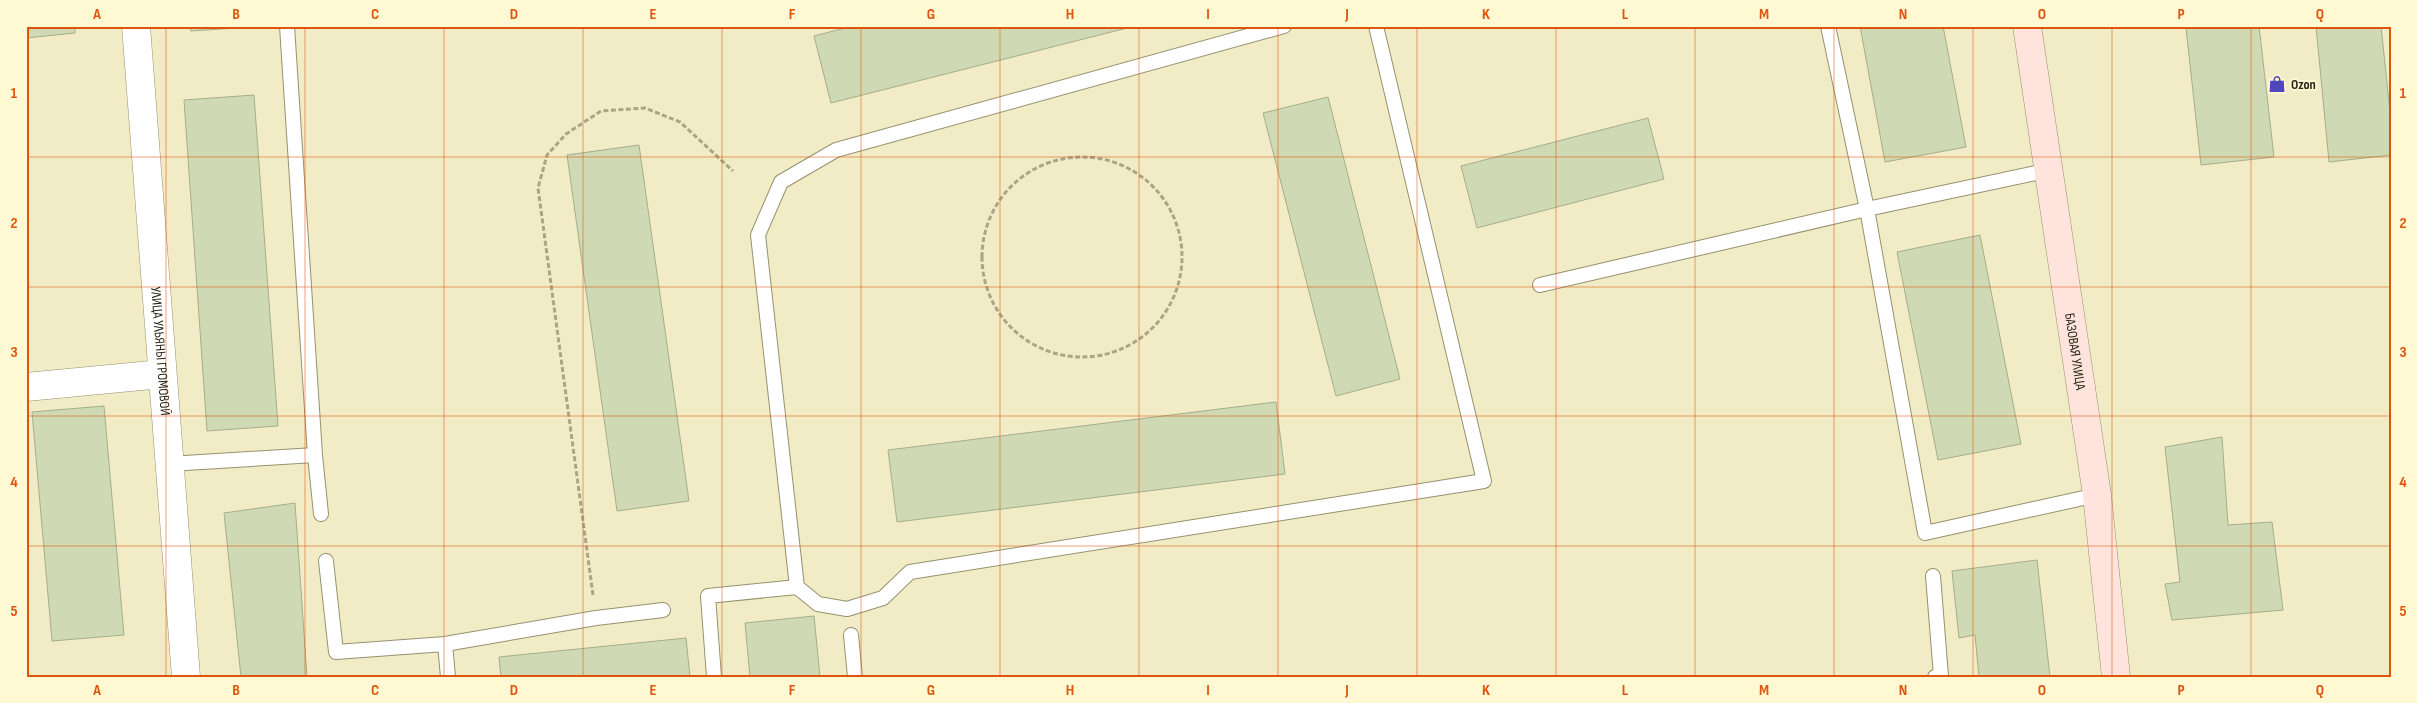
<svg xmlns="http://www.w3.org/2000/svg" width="2417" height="703" font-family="'Sofia Sans Condensed',sans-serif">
  <rect width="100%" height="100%" fill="#f2ecc6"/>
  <path fill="#cfd9b4" stroke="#a4ae8a" d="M26,26H75V33L26,38Z
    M190,26H267L191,31Z
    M853,26H1135L831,103L814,36Z
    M1860,26H1943L1966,147L1885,162Z
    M2201,26H2259L2274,157L2201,165L2186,28Z
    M2316,26H2381L2391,121V155L2329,162Z
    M254,95L278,426L207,431L184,100Z
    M1328,97L1400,379L1336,396L1263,113Z
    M1648,118L1664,179L1477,228L1461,166Z
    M639,145L689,501L617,511L567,155Z
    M1980,235L2021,444L1938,460L1897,252Z
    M1276,402L1285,474L897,522L888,450Z
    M104,406L124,635L52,641L32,412Z
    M2222,437L2228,525L2272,522L2283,610L2172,620L2165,584L2180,582L2165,447Z
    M295,503L307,677H241L224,513Z
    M2037,560L2050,677H1979L1975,635L1959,638L1952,571Z
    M814,616L820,677H750L745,623Z
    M686,638L690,677H501L499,657Z"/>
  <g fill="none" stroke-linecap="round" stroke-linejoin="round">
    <g stroke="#97916e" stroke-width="16">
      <path id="lane" d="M287,26L315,455L321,514
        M1828,26L1867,209L1925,533L2097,495
        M1540,285L1867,209L2050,170
        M169,464L315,455
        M326,561L336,652L445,644L596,618L663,610
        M1933,576L1941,676L1935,677
        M797,587L758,235L781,182L836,150L1284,26
        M851,635L855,677
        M445,644L448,677
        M714,677L708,596L797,587L818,604L847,609L883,598L910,572L1484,481L1376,26"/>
    </g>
    <g stroke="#97916e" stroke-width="29">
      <g id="street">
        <path id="s1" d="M136,26L186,677"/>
        <path d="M26,387L162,374"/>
      </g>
    </g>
    <g stroke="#97916e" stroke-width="29">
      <g id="secondary">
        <path id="s2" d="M2027,26L2097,495L2116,677"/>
      </g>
    </g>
    <path stroke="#aaa587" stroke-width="3" stroke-dasharray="5 2.5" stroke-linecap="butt" d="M982 257a100 100 0 1 1 200 0a100 100 0 1 1-200 0Z
      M593,595L538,188L547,155L566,134L601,111L645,108L680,122L733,171"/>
    <use href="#lane" stroke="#fff" stroke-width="14"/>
    <use href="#street" stroke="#fff" stroke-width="28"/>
    <use href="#secondary" stroke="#fee4dc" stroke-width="28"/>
  </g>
  <path fill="none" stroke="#de560d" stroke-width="1" stroke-opacity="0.55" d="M166,26V677M305,26V677M444,26V677M583,26V677M722,26V677M861,26V677M1000,26V677M1139,26V677M1278,26V677M1417,26V677M1556,26V677M1695,26V677M1834,26V677M1973,26V677M2112,26V677M2251,26V677M26,157H2391M26,287H2391M26,416H2391M26,546H2391"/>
  <defs>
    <g id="shop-bare" transform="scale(1.35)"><path d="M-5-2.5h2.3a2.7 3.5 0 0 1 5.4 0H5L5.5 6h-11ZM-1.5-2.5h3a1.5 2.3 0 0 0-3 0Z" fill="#4d46bc" stroke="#fff9d3" stroke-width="2.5" paint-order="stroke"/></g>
  </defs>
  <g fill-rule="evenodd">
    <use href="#shop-bare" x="2277" y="84"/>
  </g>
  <g text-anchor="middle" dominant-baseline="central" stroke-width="4" stroke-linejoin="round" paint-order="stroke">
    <g font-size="14" font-weight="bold" fill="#282617" stroke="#fff9d3" text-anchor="start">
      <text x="2291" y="84">Ozon</text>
    </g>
    <g font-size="14" fill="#282617" stroke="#fff9d3">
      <text stroke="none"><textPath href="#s1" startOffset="326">УЛИЦА УЛЬЯНЫ ГРОМОВОЙ</textPath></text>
      <text stroke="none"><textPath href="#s2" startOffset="329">БАЗОВАЯ УЛИЦА</textPath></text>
    </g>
  </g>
  <rect width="2417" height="703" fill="none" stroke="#fff9d3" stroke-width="55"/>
  <rect x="28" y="28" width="2362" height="648" fill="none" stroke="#de560d" stroke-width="2"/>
  <g font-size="16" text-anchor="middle" font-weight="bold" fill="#de560d">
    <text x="97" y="19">A</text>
    <text x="236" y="19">B</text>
    <text x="375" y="19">C</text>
    <text x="514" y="19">D</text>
    <text x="653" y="19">E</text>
    <text x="792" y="19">F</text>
    <text x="931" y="19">G</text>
    <text x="1070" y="19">H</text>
    <text x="1208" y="19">I</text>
    <text x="1347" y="19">J</text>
    <text x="1486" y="19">K</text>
    <text x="1625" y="19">L</text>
    <text x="1764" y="19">M</text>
    <text x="1903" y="19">N</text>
    <text x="2042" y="19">O</text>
    <text x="2181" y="19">P</text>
    <text x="2320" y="19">Q</text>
    <text x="14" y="98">1</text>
    <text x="2403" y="98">1</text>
    <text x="14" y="228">2</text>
    <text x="2403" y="228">2</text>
    <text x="14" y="357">3</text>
    <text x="2403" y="357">3</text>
    <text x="14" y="487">4</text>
    <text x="2403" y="487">4</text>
    <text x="14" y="616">5</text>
    <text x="2403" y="616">5</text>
    <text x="97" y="695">A</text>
    <text x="236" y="695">B</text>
    <text x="375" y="695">C</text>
    <text x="514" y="695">D</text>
    <text x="653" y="695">E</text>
    <text x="792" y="695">F</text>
    <text x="931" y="695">G</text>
    <text x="1070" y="695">H</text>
    <text x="1208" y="695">I</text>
    <text x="1347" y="695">J</text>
    <text x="1486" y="695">K</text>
    <text x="1625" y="695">L</text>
    <text x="1764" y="695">M</text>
    <text x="1903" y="695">N</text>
    <text x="2042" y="695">O</text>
    <text x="2181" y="695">P</text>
    <text x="2320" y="695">Q</text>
  </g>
</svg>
